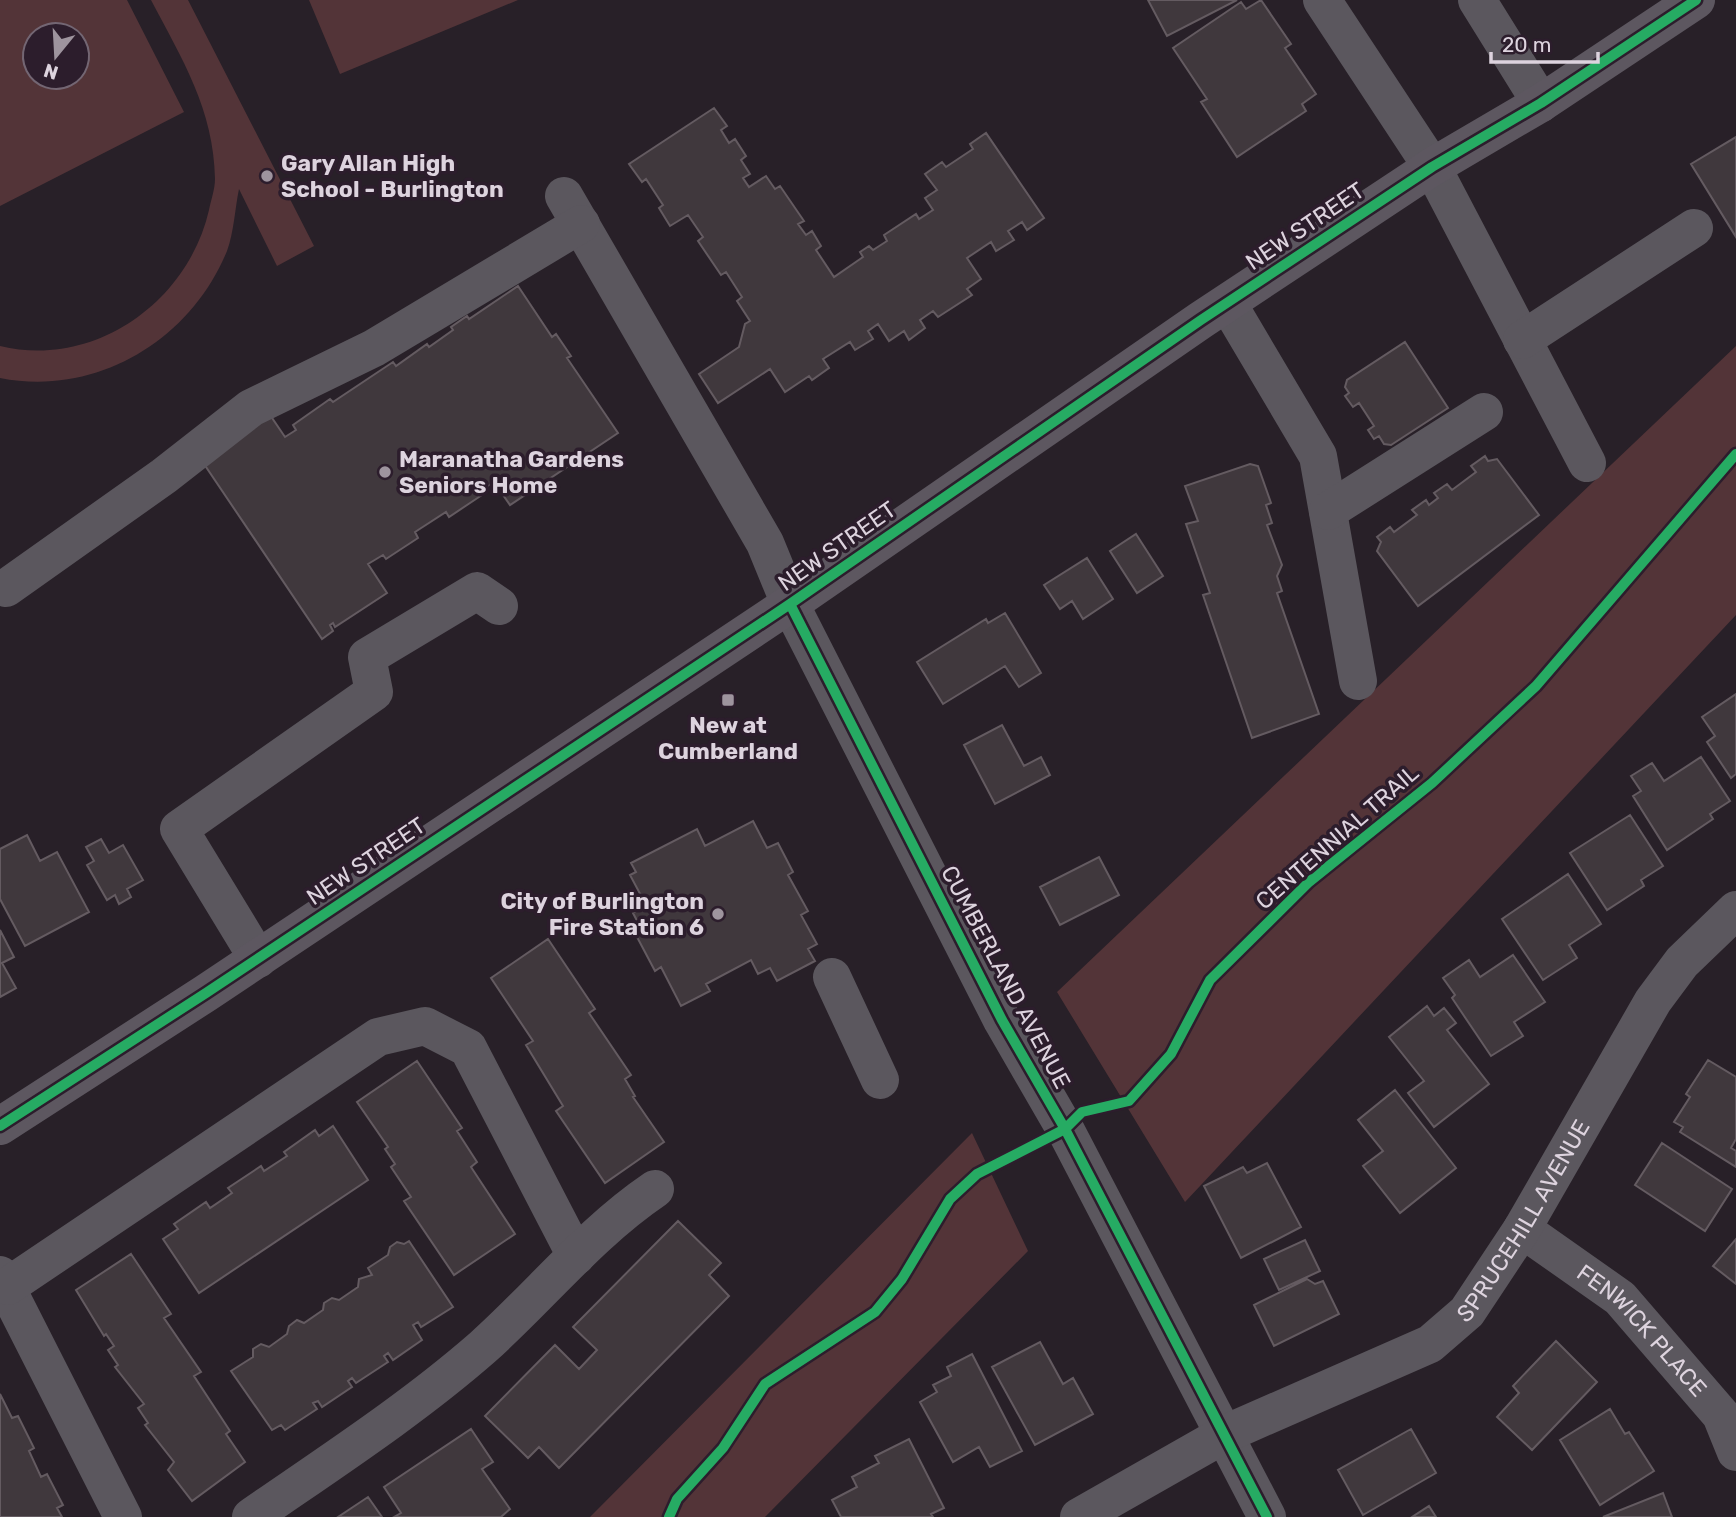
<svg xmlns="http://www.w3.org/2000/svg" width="1736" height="1517" font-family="Rubik,sans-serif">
  <rect width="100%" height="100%" fill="#282028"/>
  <path fill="#533438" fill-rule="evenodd" d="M0,0H127L184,112L0,206ZM35,35H77V77H35Z
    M151,0H188L314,246L277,266L239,189C235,208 234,232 227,251C190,341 96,397 0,378V346C94,369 188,302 209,210C211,200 215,189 215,179C214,110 182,59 151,0Z
    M309,0H518L340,74Z
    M1736,346V615L1185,1202L1057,992Z
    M972,1133L1028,1251L765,1517H590Z"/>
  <path fill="#40383d" stroke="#645b61" stroke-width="2" d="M1148,0H1237L1167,36Z
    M1261,0L1291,44L1285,48L1316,94L1302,104L1306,111L1237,157L1201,102L1207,99L1173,48L1241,2L1246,9Z
    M714,108L727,126L721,130L729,143L735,139L746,156L741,160L750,174L743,178L749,187L766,176L775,189L780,186L804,221L798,224L806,235L812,231L821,246L816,250L834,277L863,257L860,252L869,246L873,250L887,241L884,235L916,214L919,219L933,210L925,198L937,190L925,174L942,162L946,167L973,149L970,144L986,133L1044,218L1027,230L1022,222L1008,231L1014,240L996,251L991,242L967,258L981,279L967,289L972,295L938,317L933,311L920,320L925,328L909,340L904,331L889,341L878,324L868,331L873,339L855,350L850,342L823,359L829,368L812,380L809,376L785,392L770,369L718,403L699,374L739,347L745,324L750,321L737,301L742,297L726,272L721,275L698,241L703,237L688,215L670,226L659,208L663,205L646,179L642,182L629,164Z
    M1736,137V237L1691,164Z
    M518,286L552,337L556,334L571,356L567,358L618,433L510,505L494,482L480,491L482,495L449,517L446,512L415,532L418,538L386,559L383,555L368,564L387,593L335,627L333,623L330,625L333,631L322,639L202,461L270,415L285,437L296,430L293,425L330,399L333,402L393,362L396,366L427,344L429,347L453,330L451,327L467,316L469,319Z
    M1405,342L1448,408L1391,445L1384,444L1379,436L1374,439L1368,430L1374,426L1359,403L1353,407L1345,396L1349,393L1345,387L1347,380Z
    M1485,456L1488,461L1497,459L1539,515L1418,606L1377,551L1381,542L1377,537L1390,527L1394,532L1417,515L1412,510L1426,500L1429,505L1438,498L1434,493L1447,484L1452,490L1476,472L1471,466Z
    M1250,464L1258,466L1271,503L1266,505L1272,523L1267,525L1282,565L1277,576L1282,591L1277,593L1319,714L1252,738L1203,595L1210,593L1186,524L1198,521L1185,486Z
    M1136,534L1163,576L1137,593L1110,551Z
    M1087,558L1113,599L1083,619L1072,601L1060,609L1044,585Z
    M1005,613L1041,673L1019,687L1005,666L943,704L917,662L986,619L988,623Z
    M1736,694V774L1731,778L1707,742L1715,736L1702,717Z
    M1002,725L1024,766L1041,757L1050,775L995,804L964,745Z
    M1701,757L1730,801L1710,814L1713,819L1667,850L1633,796L1641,791L1631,776L1652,763L1664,781Z
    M1630,815L1663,866L1641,880L1644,886L1607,910L1570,853Z
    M753,821L767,848L778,843L793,872L788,875L808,911L801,915L817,944L808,949L815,961L777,981L770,968L758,974L751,960L706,984L710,991L681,1006L661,967L655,971L637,937L644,934L633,913L646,905L630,875L636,872L631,863L697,829L705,846Z
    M27,835L40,861L57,852L89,912L25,946L0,899V849Z
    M101,839L109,853L123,845L143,880L127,889L131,897L119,904L115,895L107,900L87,865L94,861L86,847Z
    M1099,857L1119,895L1060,925L1040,887Z
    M1568,874L1601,924L1569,945L1577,958L1543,980L1502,919Z
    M0,930L14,957L2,963L16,988L0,997Z
    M548,939L595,1009L589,1013L631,1075L625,1079L635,1096L633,1097L664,1142L605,1183L556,1111L563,1106L526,1045L533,1041L491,978Z
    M1513,955L1545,1002L1514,1022L1523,1036L1491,1056L1452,998L1455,995L1443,978L1469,960L1480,977Z
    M1427,1006L1434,1016L1444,1008L1456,1023L1447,1030L1489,1084L1434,1127L1408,1093L1424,1081L1389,1037Z
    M1708,1060L1736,1077V1139L1731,1148L1736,1151V1167L1680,1132L1683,1127L1674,1122L1690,1097L1686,1094Z
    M417,1061L462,1128L457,1131L477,1162L471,1167L515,1234L454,1275L404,1201L411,1197L391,1167L395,1164L385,1149L388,1147L357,1102Z
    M1395,1090L1456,1168L1400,1213L1363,1166L1383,1151L1358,1120Z
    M333,1126L368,1180L199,1293L163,1239L178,1229L174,1224L206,1202L210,1208L232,1193L228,1188L261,1166L264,1171L287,1156L284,1152L315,1130L319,1136Z
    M1662,1143L1732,1189L1705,1231L1635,1185Z
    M1267,1163L1301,1227L1241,1258L1204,1186L1243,1167L1247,1173Z
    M678,1221L721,1263L709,1275L729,1296L559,1468L539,1447L528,1458L485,1416L555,1345L579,1369L597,1350L573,1327Z
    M1736,1239V1284L1713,1266Z
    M1305,1240L1320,1271L1279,1290L1264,1259Z
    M409,1241L453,1307L421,1327L418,1322L413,1325L422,1340L393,1360L388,1353L384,1356L388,1362L356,1383L352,1378L348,1381L352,1387L322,1407L318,1401L313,1403L317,1409L285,1430L281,1425L272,1430L231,1371L253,1357V1349L261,1344L269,1347L287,1334L289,1326L297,1320L304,1323L323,1310L324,1303L332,1298L339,1300L358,1287L359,1279L372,1275L368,1268L388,1255L390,1247L397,1242L404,1244Z
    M131,1254L171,1314L164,1318L201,1372L194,1376L230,1431L226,1434L245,1462L192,1501L168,1470L174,1462L145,1425L148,1423L138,1408L144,1404L115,1367L118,1365L108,1350L114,1346L106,1334L104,1336L76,1290Z
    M1307,1279L1315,1284L1323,1281L1339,1314L1274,1346L1254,1305Z
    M1556,1341L1597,1382L1532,1450L1497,1417L1519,1393L1513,1386Z
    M1040,1342L1063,1384L1073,1378L1093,1414L1035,1445L992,1367Z
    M972,1354L1022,1451L990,1467L979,1447L953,1462L920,1402L937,1392L933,1385L951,1376L947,1367Z
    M0,1394L12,1418L18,1416L34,1448L29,1451L41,1477L47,1474L63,1505L57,1508L62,1517H0Z
    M1610,1409L1625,1434L1629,1432L1654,1471L1600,1505L1560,1440Z
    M471,1429L493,1462L482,1469L510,1509L501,1517H394L401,1513L384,1487Z
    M1411,1429L1436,1473L1363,1515L1338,1470Z
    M909,1439L944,1508L931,1514L933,1517H841L832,1500L857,1487L852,1477L879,1463L875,1456Z
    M1663,1493L1672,1517H1603Z
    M368,1497L382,1517H338Z
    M1429,1506L1436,1517H1412Z"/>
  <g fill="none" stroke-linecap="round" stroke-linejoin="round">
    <g stroke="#5b575e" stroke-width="38">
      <path d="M1322,0L1432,167L1587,463"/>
      <path d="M1477,0L1541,103"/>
      <path d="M564,196L765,543L790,604L1002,1020L1065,1129L1267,1517"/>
      <path d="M1228,304L1318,456L1358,681"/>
      <path d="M1522,340L1694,228"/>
      <path d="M1328,511L1484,412"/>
      <path d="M6,588L164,476L251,408L374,348L581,224"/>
      <path d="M258,959L179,829L374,692L367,657L477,591L499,606"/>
      <path d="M832,977L880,1080"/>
      <path id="s1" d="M1522,1229L1620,1298L1721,1415L1736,1452"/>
      <path d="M0,1275L123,1517"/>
      <path d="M8,1286L378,1037L425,1026L468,1048L576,1256"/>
      <path d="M251,1517C329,1463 411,1410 483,1347C541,1295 590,1233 655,1189"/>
      <path id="s2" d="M1079,1517L1225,1434L1430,1344L1467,1312L1522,1229L1653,1001L1682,962L1736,910"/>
    </g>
    <path stroke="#5d5760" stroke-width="38" d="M0,1126L206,993L790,604L1201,320L1432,167L1541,103L1696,0"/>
    <g stroke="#2c1d2c" stroke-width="15">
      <path id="cycleway" d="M790,604L1002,1020L1065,1129L1267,1517
        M0,1126L206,993L790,604L1201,320L1432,167L1541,103L1696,0
        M669,1517L677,1499L723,1448L765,1384L875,1312L902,1279L950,1199L977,1174L1065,1129L1082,1112L1129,1101L1171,1054L1210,980L1309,882L1432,783L1536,686L1736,454"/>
    </g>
    <use href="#cycleway" stroke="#26ab63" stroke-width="10"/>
  </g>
  <g fill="#9e949e" stroke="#2c1d2c" stroke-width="2.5">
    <circle cx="267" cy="176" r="7"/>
    <circle cx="385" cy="472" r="7"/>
    <rect x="721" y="693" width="14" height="14" rx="3.5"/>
    <circle cx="718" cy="914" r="7"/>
  </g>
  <g text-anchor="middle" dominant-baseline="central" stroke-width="7" stroke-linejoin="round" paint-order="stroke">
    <g font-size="23" font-weight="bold" fill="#ddd3de" stroke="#2c1d2c" text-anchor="start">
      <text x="281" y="163">Gary Allan High<tspan x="281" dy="26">School - Burlington</tspan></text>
      <text x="399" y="459">Maranatha Gardens<tspan x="399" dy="26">Seniors Home</tspan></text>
      <text x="728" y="725" text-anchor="middle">New at<tspan x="728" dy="26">Cumberland</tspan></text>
      <text x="704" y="901" text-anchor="end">City of Burlington<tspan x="704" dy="26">Fire Station 6</tspan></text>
    </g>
    <g font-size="23" fill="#ddd3de" stroke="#2c1d2c">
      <text transform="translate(1305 226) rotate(-34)">NEW STREET</text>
      <text transform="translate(837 546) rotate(-35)">NEW STREET</text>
      <text transform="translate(1337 837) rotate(-41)">CENTENNIAL TRAIL</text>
      <text transform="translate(366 861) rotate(-34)">NEW STREET</text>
      <text transform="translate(1006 977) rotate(62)">CUMBERLAND AVENUE</text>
      <text stroke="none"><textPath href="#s2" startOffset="548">SPRUCEHILL AVENUE</textPath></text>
      <text stroke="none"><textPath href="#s1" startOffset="158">FENWICK PLACE</textPath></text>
    </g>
  </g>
  <g transform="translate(56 56) rotate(198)"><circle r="33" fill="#2c1d2c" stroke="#736673" stroke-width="2"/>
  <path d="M0-5L12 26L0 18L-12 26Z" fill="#9e949e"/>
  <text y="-10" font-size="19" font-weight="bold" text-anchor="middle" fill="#ddd3de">N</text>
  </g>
  <path d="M1491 52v10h107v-10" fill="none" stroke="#ddd3de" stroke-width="3.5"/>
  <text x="1502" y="52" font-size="21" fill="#ddd3de" stroke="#2c1d2c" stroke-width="5" paint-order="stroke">20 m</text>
</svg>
